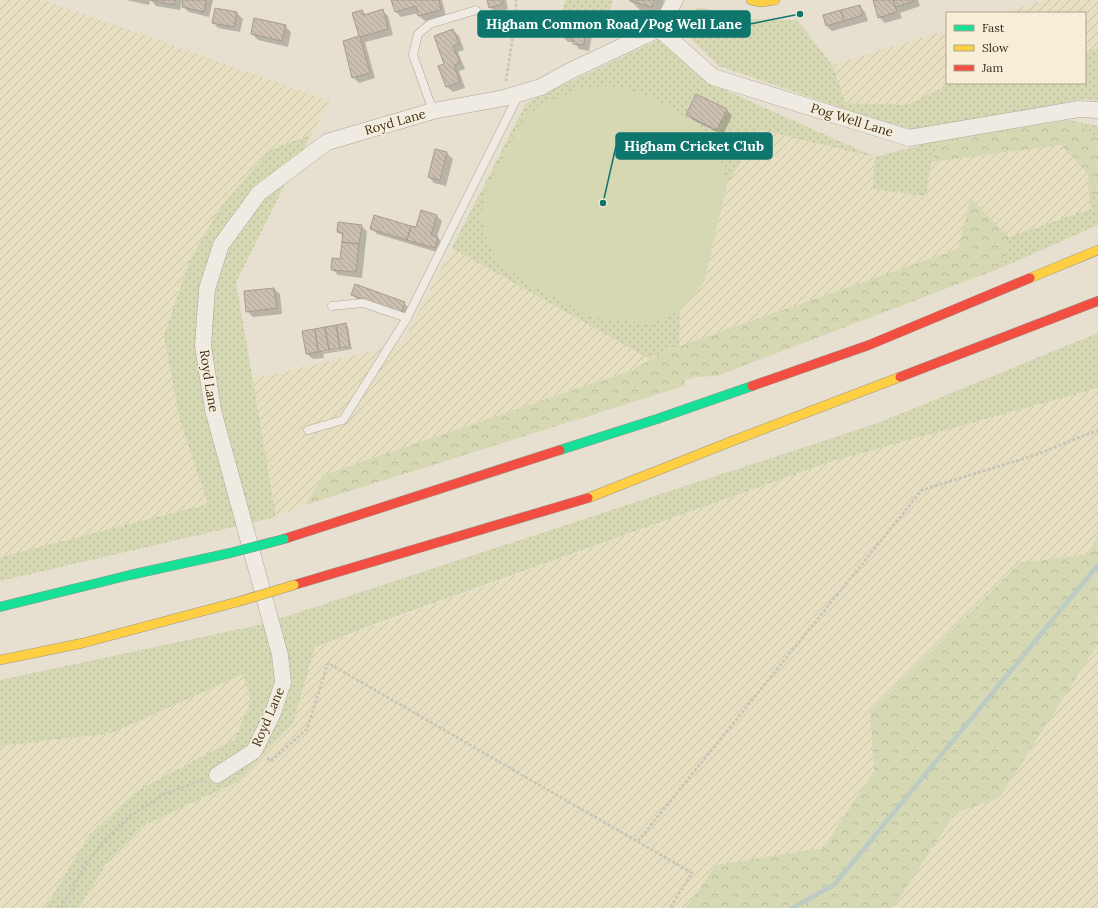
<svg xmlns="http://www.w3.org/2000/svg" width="1098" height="908" font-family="Lora,serif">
  <defs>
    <pattern id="farmland-furrows" width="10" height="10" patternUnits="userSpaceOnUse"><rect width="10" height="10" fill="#e6dfc2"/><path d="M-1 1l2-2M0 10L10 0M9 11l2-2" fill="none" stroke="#c6c0a6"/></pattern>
    <pattern id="green-dots" width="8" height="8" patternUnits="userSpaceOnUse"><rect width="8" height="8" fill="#d6d7b3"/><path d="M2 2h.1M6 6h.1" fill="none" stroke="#b9b99a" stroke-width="1.8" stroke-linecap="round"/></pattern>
    <pattern id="forest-crowns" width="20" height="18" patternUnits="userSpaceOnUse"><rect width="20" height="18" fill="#d6d7b3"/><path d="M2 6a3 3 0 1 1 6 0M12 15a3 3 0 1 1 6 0" fill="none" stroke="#b9b99a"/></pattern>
    <pattern id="building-back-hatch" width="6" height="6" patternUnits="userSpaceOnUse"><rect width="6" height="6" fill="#cbbfb2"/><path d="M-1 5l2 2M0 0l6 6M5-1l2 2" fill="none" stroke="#afa499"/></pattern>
  </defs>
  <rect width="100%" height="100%" fill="#e7e0d1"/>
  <path fill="url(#farmland-furrows)" d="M0,0H44L330,101L312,134L270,150L189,262L164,336L180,420L208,504L0,557Z
    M1046,0H1098V49L1085,51V13H1003Z
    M947,30V83H952L907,105L846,103L832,65Z
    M761,129L875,158L873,189L925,196L931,162L1061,145L1088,174L1089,196L1091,209L1009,237L971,200L959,249L679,346L680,311L704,282L727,184Z
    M452,248L650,359L632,370L323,475L305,505L276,517L252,379L402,344Z
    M1098,388V536L1087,554L1020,563L870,712L874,771L823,848L716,865L686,908H79L108,861L142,826L237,782L293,723L315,647L829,462Z
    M1098,644V908H893L955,813L999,798Z
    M243,674L251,701L235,739L137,791L89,835L45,908H0V746L112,733Z"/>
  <path fill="url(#green-dots)" d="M566,0H613L606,25L559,17Z
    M699,7L744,19L797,20L832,65L846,103L907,105L952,83H1085V51L1098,49V101L1082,99L909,131L719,66L674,22Z
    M660,39L709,83L875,157L941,140L931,162L926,196L873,189L875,157L761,130L727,184L704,282L680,311L679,346L665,351L650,359L452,248L526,103Z
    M1070,120L1098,126V137Z
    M312,134L297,161L236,282L276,517L0,581V557L208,504L180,420L164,336L189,262L220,208L270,150Z
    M1098,194V225L1003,267L1009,237L1091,209L1089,196Z
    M1098,333V388L829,462L372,625L315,647L293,723L237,782L142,826L108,861L79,908H45L89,835L137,791L235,739L251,701L243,674L112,733L0,746V680L263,624L878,423Z"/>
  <path fill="url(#forest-crowns)" d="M1070,120L1098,137V194L1089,196L1088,174L1061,145L931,162L941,140Z
    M971,199L1009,237L1003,267L717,376L696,377L685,380L684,386L305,505L323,475L632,370L665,351L958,249Z
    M1098,536V644L999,798L955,813L893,908H686L716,865L823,848L874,771L870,712L1020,563L1087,554Z"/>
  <path fill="#d6d7b3" d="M610,85L650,96L692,122L719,150L727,184L704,282L680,311L648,324L588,316L530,284L499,264L487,242L481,218L487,188L525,118L541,104L581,88Z"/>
  <path fill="#0003" d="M126,0H150L149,5Z
    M151,0H182L180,10L156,6Z
    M184,0H213L209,17L189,12L183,7Z
    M396,0H442L446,16L425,21L419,16V13L401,17L395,11Z
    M488,0H506L508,9L496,13L490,7Z
    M631,0H664L661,15L640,10L631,1Z
    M876,0H918L920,6L900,13L902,18L885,23L879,17Z
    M859,6L865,12L868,21L832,31L827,26Z
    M215,9L237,13L243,19L240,32L218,28L213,22Z
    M382,10L388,16L393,35L365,42L375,78L359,83L353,77L360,37L362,11L366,15Z
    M285,26L291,32L288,47L258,40L252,34Z
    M453,30L459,36L464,50L458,52L465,69L459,71L465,88L453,92L447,87L445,64Z
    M586,31L592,36L589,51L579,49L574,42H568L562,36Z
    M696,95L727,110L732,116L723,135L693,120L687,115Z
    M436,150L447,153L453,159L446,186L434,183L429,177Z
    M436,215L442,221L437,237L443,243L440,253L377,234L371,228H417Z
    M361,226L367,231L362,278L338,275L332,269L341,260L344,237L338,232Z
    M274,289L280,294L282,314L253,317L247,311Z
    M352,294L404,303L410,309L407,318L358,300Z
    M346,325L348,327L351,346L323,350V352L352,347V349L323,354L324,358L313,359L307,354Z"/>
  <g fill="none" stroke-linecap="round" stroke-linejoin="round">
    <path stroke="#bcccc2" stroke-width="4.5" d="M792,908L834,885L1098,565"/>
  </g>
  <path fill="url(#building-back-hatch)" stroke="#a89c90" d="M150,0H175L174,5Z
    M183,0H206L204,12L182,7Z
    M391,0H439L441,10L418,16L416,6L395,12Z
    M487,0H502L503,4L489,8Z
    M630,0H654L652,7L630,1Z
    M873,0H893L897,12L878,18Z
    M893,0H915V1L895,7Z
    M860,5L863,15L844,21L841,10Z
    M215,8L237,12L234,27L212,23Z
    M383,9L388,29L360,37L370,73L352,78L343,41L359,36L352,13L362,10L364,15Z
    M841,10L844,21L826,26L823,15Z
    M254,18L286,25L282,41L251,34Z
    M562,26L586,30L584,45L573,44V38L561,36Z
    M453,29L459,44L453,46L460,63L454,65L460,82L446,87L438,66L444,64L434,36Z
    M696,94L727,109L717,130L686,115Z
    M435,149L447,152L440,180L428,177Z
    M421,210L437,215L431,235L438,237L435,248L407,240L411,226L416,227Z
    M374,215L411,226L407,240L370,229Z
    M338,222L362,225L359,244L342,242L343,233L337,232Z
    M342,242L359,244L356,272L331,270L332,258L340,259Z
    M355,284L405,302L401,313L351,295Z
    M274,288L277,308L246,312L244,291Z
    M346,323L350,347L340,348L336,325Z
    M336,325L340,348L329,350L325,327Z
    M325,327L329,350L318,352L315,329Z
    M315,329L318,352L306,354L302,331Z"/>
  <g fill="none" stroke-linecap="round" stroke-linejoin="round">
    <g stroke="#ada599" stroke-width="9">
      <path id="lane" d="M433,111L413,55L418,34L430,24L476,10
        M332,306L363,303L407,318L519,94
        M308,430L343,420L407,318"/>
    </g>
    <g stroke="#ada599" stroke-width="17">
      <path id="street" d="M675,0L659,29L713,77L909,138L1079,109L1098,110
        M217,775L254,751L273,713L283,682L280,655L213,410L203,346L207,289L221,245L259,193L327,142L433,111L504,98L541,87L570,71L659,29"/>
    </g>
    <g stroke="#9c958a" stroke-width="10">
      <path id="fast" d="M560,450L657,419L752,386
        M0,607L130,575L230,553"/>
    </g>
    <g stroke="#9c958a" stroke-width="10">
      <path id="slow" d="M751,0L761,2L775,0
        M1030,278L1098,250
        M588,498L735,440L900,377
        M0,660L83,643L237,602"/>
    </g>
    <g stroke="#9c958a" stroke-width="10">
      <path id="jam" d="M900,377L1098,301
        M752,386L869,345L1030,278
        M284,539L560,450
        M294,585L588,498"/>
    </g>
    <path stroke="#c8c2b9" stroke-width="2.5" stroke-dasharray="3 2" stroke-linecap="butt" d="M506,81L516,14V0
      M267,758L271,761L307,729L328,663L692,873L670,908
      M638,841L922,490L1035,455L1098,430
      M61,908L83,869L102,843L129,817L164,794L203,780"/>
    <use href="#lane" stroke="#efebe3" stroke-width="8"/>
    <use href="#street" stroke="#efebe3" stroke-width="16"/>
    <use href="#fast" stroke="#16e098" stroke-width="9"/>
    <use href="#slow" stroke="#ffcf43" stroke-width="9"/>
    <use href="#jam" stroke="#f24e42" stroke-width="9"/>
    <g stroke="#928b80" stroke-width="10" stroke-linecap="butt">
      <path id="fast-bridge" d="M230,553L284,539"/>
    </g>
    <g stroke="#928b80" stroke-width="10" stroke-linecap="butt">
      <path id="slow-bridge" d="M237,602L294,585"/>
    </g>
    <use href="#fast-bridge" stroke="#16e098" stroke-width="9"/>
    <use href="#slow-bridge" stroke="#ffcf43" stroke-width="9"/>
  </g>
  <g text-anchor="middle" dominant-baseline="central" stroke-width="3" stroke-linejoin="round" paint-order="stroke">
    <g font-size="13" fill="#3d2e20" stroke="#f7eed8">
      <text transform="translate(852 120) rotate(17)">Pog Well Lane</text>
      <text transform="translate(395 122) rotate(-16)">Royd Lane</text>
      <text transform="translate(209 381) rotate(81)">Royd Lane</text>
      <text transform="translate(268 717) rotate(-67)">Royd Lane</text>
    </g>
  </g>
  <path fill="none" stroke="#0f766e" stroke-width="1.5" d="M800 14L750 24M603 203L616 146"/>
  <g fill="#0f766e" stroke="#f7eed8" stroke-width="1.5">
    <circle cx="800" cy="14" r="4"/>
    <circle cx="603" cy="203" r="4"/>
  </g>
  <g fill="#0f766e" stroke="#0f766e" stroke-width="1.5">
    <rect x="478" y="11" width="272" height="26" rx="4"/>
    <rect x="616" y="133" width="156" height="26" rx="4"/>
  </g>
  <g font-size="14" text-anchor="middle" font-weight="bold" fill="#fff">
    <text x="614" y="29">Higham Common Road/Pog Well Lane</text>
    <text x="694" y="151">Higham Cricket Club</text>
  </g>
  <rect x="946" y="12" width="140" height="72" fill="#f7eed8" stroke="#ada18e"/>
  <rect x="954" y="25" width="20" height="6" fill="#16e098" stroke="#ada18e"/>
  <text x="982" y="32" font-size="12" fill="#3d2e20">Fast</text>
  <rect x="954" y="45" width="20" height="6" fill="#ffcf43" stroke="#ada18e"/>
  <text x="982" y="52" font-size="12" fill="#3d2e20">Slow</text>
  <rect x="954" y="65" width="20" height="6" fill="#f24e42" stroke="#ada18e"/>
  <text x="982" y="72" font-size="12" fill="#3d2e20">Jam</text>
</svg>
